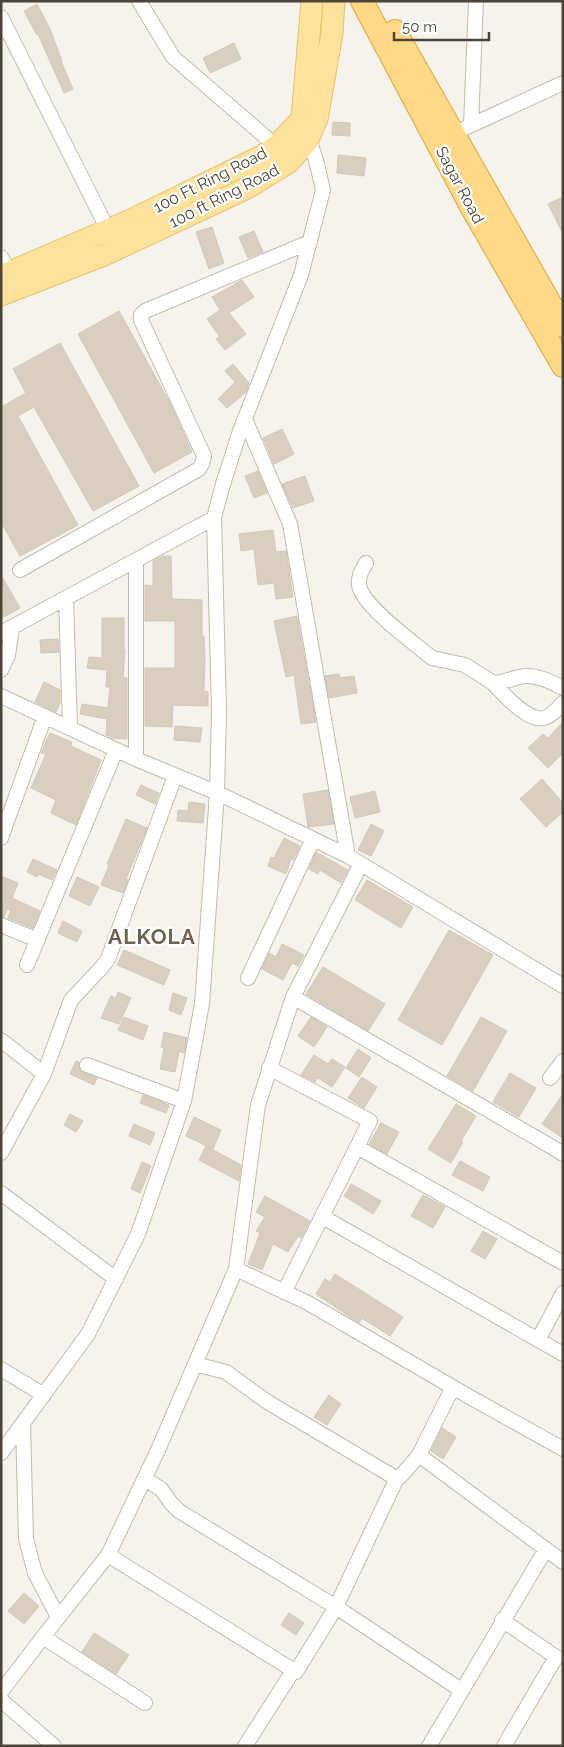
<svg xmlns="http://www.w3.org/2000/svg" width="564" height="1747" font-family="Raleway,sans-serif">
  <rect width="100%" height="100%" fill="#f6f3ec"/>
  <path fill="#d8cfc1" stroke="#d3c7b4" d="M37,4L50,29L62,61H61L73,89L64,93L38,34L37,35L24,11Z
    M234,43L241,59L210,73L203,58Z
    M333,122L350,123V136L332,135Z
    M338,155L366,158L364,176L337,173Z
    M563,197V234L548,204Z
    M212,227L224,263L209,269L196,232Z
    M254,231L263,252L248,258L239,237Z
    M242,280L254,297L229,313L246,334L225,350L216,339L220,337L207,319L220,310L212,297Z
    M119,311L170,403L192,452L154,473L78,334Z
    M60,343L139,486L93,511L34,407L18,416L78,525L20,556L1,522V407L26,393L13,369Z
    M233,364L249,383L246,392L227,408L218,399L235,382L225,371Z
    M282,429L294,454L274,464L263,438Z
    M258,471L267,493L254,498L245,476Z
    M305,476L314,501L293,508L282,484Z
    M273,530L276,552L286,551L293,597L276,599L274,583L258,585L254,549L241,551L239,534Z
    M163,556H171L172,599L202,600V636H204L205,662L204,691L208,692V706L173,705L172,727L145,726V668H175V621H145V585L153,586V561Z
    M1,575L20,608L4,617L1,611Z
    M297,616L316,722L301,724L294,675L286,677L274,621Z
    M102,618H124V650H125L123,677L127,678V739L112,738L106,735L107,719L80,714L82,704L108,708L110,687H106L107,670L87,668L89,657L102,658Z
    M58,639L59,652L41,653L40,640Z
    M339,674L340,678L354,676L357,693L329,698L325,676Z
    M44,682L60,690V703L56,712L35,702Z
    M563,722V753L548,768L528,748L543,734L548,738Z
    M175,726L202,728L200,742L174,740Z
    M50,733L72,742L71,746L101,760L76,825L51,813L56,800L31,788L46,754L41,753Z
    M542,779L563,803V812L546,827L520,799Z
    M141,785L159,793L155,804L136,795Z
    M328,790L334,824L308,827L303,794Z
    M375,791L380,812L355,818L350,797Z
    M189,802L205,804L203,823L177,821L178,810L188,811Z
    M126,819L147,828L126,879L128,880L123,893L101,885L109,865L107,864Z
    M371,824L384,831L371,856L358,850Z
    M284,838L300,846L293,860L291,859L286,874L268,866L271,857L274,858Z
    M316,852L348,870L341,883L320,870L318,874L309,869Z
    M33,859L57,870L52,880L38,874L37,877L27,872Z
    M1,876L18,883L12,898L40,911L33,928L8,918L11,910L7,909L4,917L1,916Z
    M77,877L99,887L90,906L69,896Z
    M367,880L413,907L401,928L355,900Z
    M63,921L82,931L77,942L58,933Z
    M449,930L493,955L442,1045L398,1020Z
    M282,944L304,955L298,966L292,963L283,980L262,969L269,953L276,957Z
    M124,950L170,970L164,985L117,965Z
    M323,967L385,1004L368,1031L306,994Z
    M118,992L131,998L119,1024L101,1018L111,996L116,998Z
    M173,993L187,998L181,1015L169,1010Z
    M124,1017L148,1026L143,1040L118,1030Z
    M311,1017L327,1027L314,1047L298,1036Z
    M481,1017L507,1031L473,1091L447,1076Z
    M164,1032L187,1038L184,1053L179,1051L175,1072L160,1069L164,1048L161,1047Z
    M358,1049L371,1058L359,1077L346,1068Z
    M314,1055L328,1064L332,1059L345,1067L332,1087L318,1078L315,1082L301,1075Z
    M76,1061L79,1062L81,1071L97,1078L94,1085L70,1074Z
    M510,1073L536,1088L519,1117L493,1102Z
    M362,1077L377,1087L364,1108L348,1098Z
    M563,1094V1138L542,1124Z
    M143,1095L169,1105L166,1113L140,1103Z
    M456,1104L476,1116L461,1141L463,1142L451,1163L428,1149Z
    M70,1114L83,1121L76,1132L64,1125Z
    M194,1117L221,1130L213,1149L186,1136Z
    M381,1123L399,1132L387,1154L369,1144Z
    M134,1124L155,1133L150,1145L129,1136Z
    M206,1146L241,1165L239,1181L199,1160Z
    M460,1161L490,1177L483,1191L452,1175Z
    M142,1162L151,1166L140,1193L131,1189Z
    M351,1184L381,1201L373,1214L344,1196Z
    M423,1195L445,1207L433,1228L411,1216Z
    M265,1196L310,1221L301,1238L298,1236L288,1252L273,1244L262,1270L248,1264L260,1233L256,1231L265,1217L256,1212Z
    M483,1231L497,1239L485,1259L471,1251Z
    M335,1274L403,1317L390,1336L362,1318L359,1323L316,1294L325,1279L330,1282Z
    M329,1395L341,1404L327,1425L314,1417Z
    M442,1428L456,1437L443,1459L431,1451Z
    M24,1593L39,1606L24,1624L8,1611Z
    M289,1613L304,1623L296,1635L281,1625Z
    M94,1633L129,1655L116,1674L82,1652Z"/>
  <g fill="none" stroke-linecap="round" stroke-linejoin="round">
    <g stroke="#c2bbae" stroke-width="16">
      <path id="minor" d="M139,1L173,57L276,146
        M1,17L108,230
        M471,125L476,1
        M465,128L563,83
        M1,257L9,273
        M245,419L290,524L348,856
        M366,563C362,570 358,576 359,585C362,605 410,640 427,654L432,658L465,665L493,683C504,683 514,677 525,676C538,675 551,682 563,688
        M20,570L199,469L202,464L204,456L141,320V315L145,311L310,242
        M66,598L70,728
        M1,633L214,518
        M1,670L8,655L12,627
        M493,683C504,694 527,722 544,718C552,716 558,708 563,703
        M1,696L136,759L220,794L348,856L563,986
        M136,759V560
        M1,838L45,716
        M1,925L38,940
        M27,965L116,750
        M248,978L313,839
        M293,997L557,1150L563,1154
        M1,1040L44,1074
        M87,1065L184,1101
        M269,1068L370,1121L284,1292
        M550,1078L563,1061
        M357,1147L563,1263
        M1,1153L44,1074L71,1000L102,967L108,959L175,776
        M1,1193L116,1279
        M323,1217L563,1354
        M236,1269L308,1303L468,1396L563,1449
        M538,1340L563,1293
        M195,1364L226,1372L266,1401L394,1477L397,1478L400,1477L419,1455
        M1,1369L44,1395
        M453,1387L419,1455L563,1562
        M23,1424L26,1539L35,1573L58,1617
        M1,1453L88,1334L138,1234L184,1101L202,1004L217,793L219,711L214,518L223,484L240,431L301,275L323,190L316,160L307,134
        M145,1479L161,1489L171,1503L179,1511L336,1607L461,1690
        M108,1555L296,1672L336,1607L397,1478
        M502,1620L556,1657L504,1746
        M43,1637L145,1703
        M1,1692L43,1637L108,1555L158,1450L236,1269L258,1105L293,997L361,864
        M1,1700L54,1746
        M245,1746L293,1671
        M429,1746L546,1549"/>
    </g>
    <g stroke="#e6c16a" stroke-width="23">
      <path id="primary" d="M1,276L131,220L264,155L276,146L302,119L312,1
        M1,295L104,255L247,188L288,163L307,142L317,119L332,33L334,1"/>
    </g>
    <g stroke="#e0a43c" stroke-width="24">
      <path id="trunk" d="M362,1L473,210L563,366
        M395,31L563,326"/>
    </g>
    <use href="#minor" stroke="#fff" stroke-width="14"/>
    <use href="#primary" stroke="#ffe39c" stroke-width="21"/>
    <use href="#trunk" stroke="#ffd985" stroke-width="22"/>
  </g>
  <g text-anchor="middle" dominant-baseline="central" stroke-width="4.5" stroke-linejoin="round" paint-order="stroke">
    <g font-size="16" fill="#4b4439" stroke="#fff">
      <text transform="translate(210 180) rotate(-27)">100 Ft Ring Road</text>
      <text transform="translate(460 185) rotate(62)">Sagar Road</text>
      <text transform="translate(224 196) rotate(-27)">100 ft Ring Road</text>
    </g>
    <g font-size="21" font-weight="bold" letter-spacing="1" fill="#6e6250" stroke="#fff">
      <text x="152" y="936">ALKOLA</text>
    </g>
  </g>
  <rect width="564" height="1747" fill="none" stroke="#4b4439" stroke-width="5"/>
  <path d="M394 32v8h95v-8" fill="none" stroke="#4b4439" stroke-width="2.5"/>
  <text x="402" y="32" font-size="15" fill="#4b4439" stroke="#ffffff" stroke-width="4" paint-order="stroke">50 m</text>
</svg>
